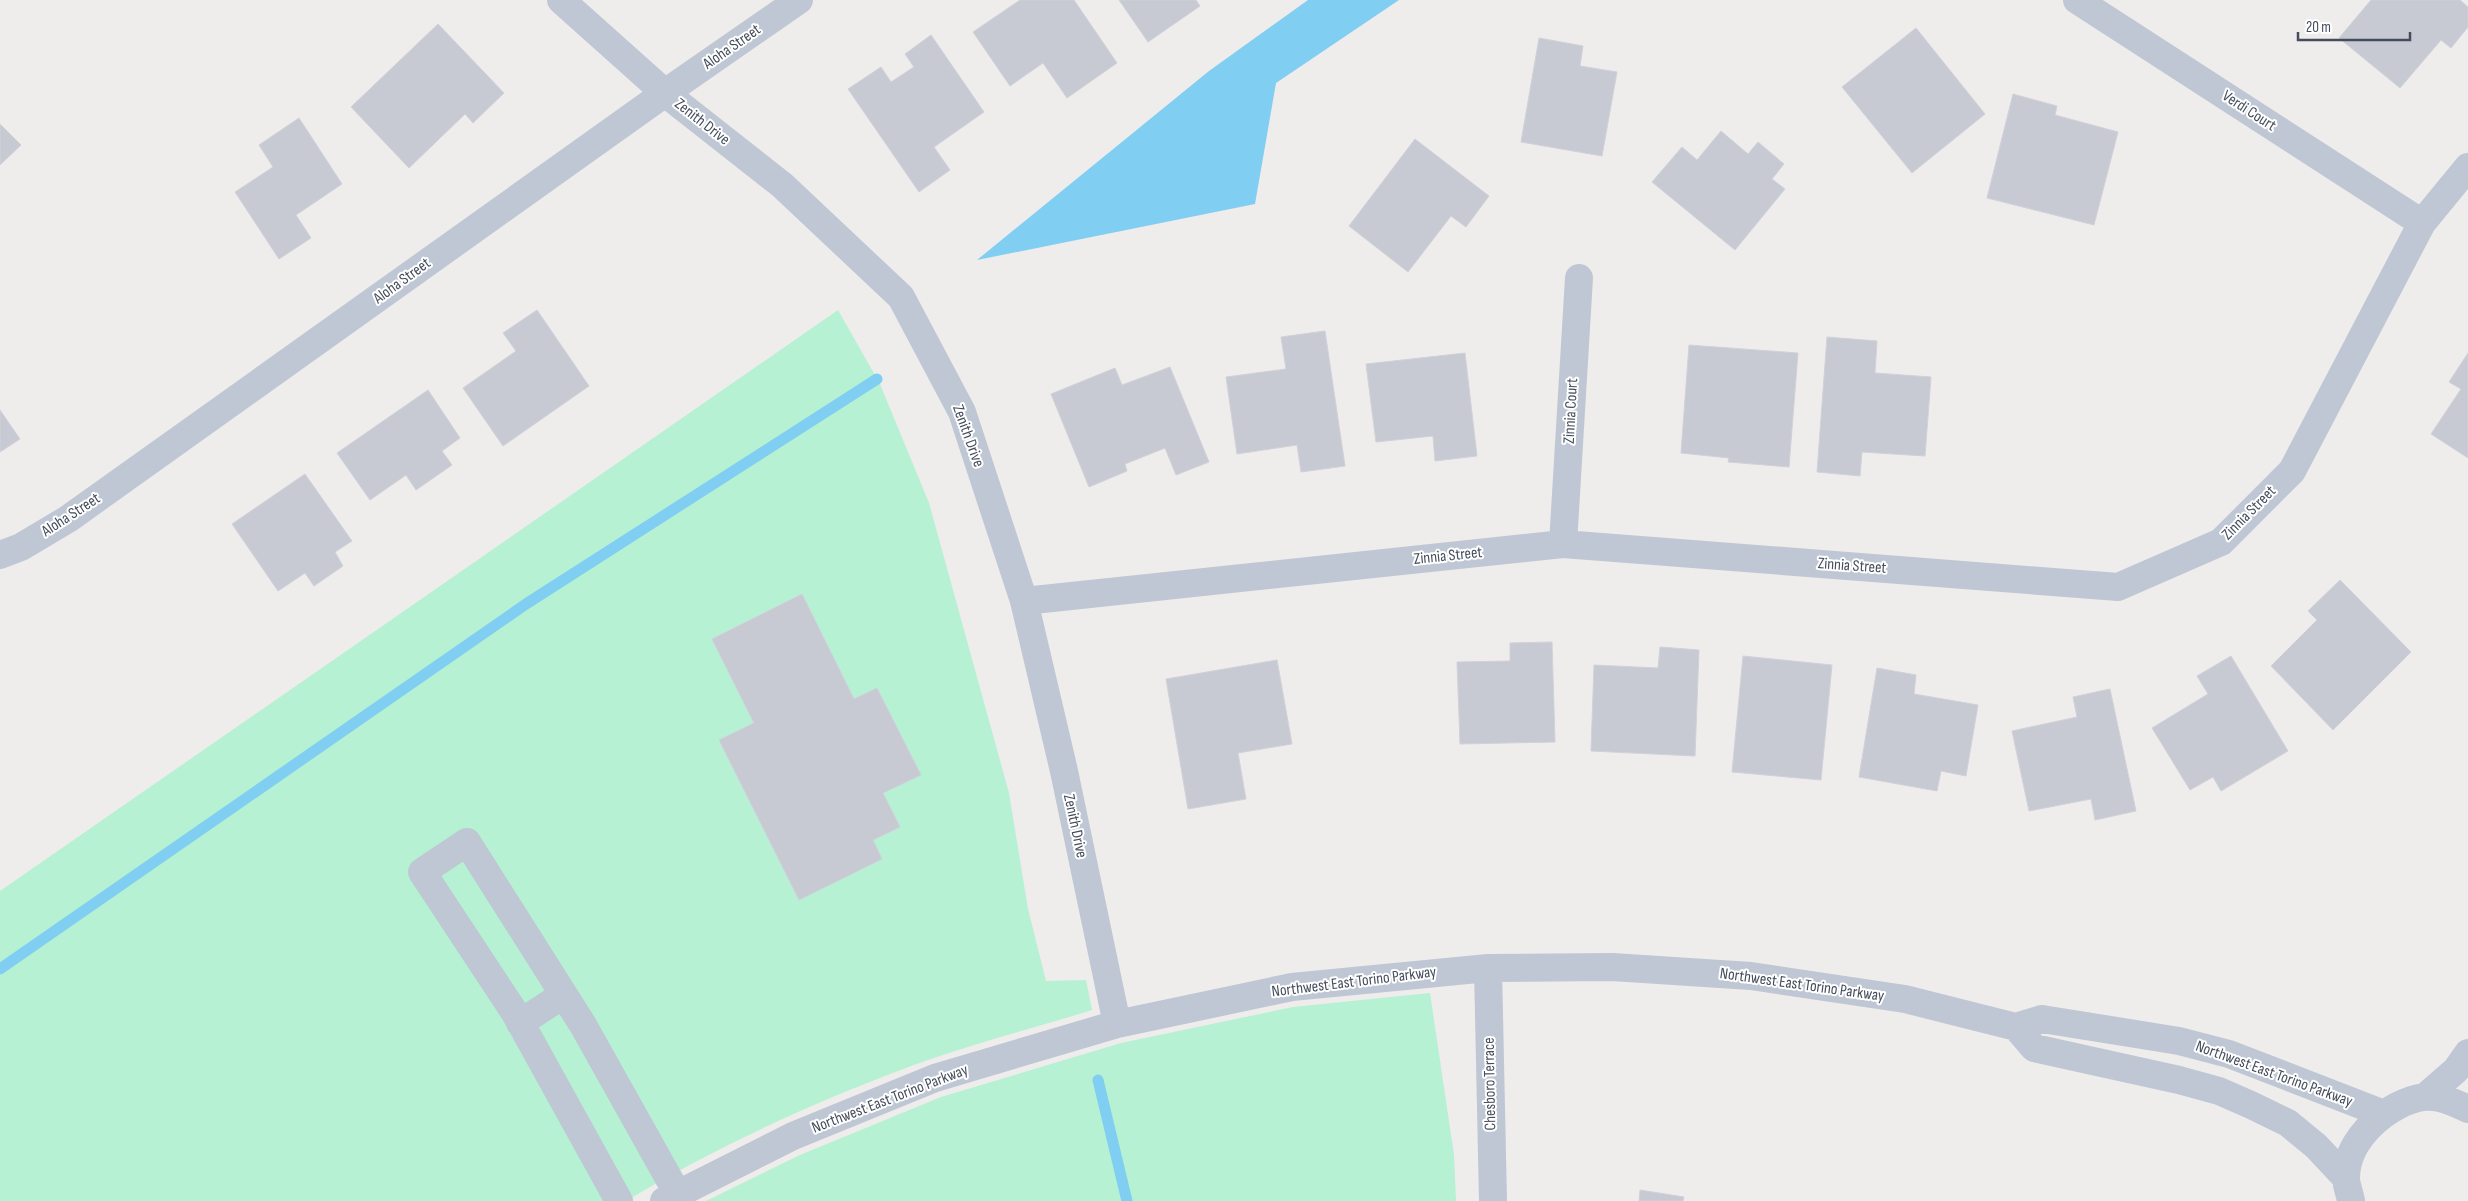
<svg xmlns="http://www.w3.org/2000/svg" width="2468" height="1201" font-family="'Sofia Sans Condensed',sans-serif">
  <rect width="100%" height="100%" fill="#efecec"/>
  <path fill="#b6f1d3" d="M838,310L880,384L929,503L1009,793L1028,909L1046,981L1086,980L1092,1010C1038,1027 982,1041 928,1060C825,1097 721,1144 626,1201H0V891Z
    M1430,993L1454,1155L1456,1201H706L800,1155L941,1097L1121,1043L1293,1007Z"/>
  <path fill="#80cef1" d="M1308,0H1399L1276,83L1255,204L977,260L1209,71Z"/>
  <g fill="none" stroke-linecap="round" stroke-linejoin="round">
    <path stroke="#80cef1" stroke-width="11" d="M0,969L526,604L877,379
      M1098,1080L1127,1201"/>
  </g>
  <path fill="#c8cad3" stroke="#d0d1d9" d="M1020,0H1074L1117,63L1067,98L1043,63L1010,86L973,32Z
    M1119,0H1196L1200,6L1148,42Z
    M2371,0H2460L2468,7V27L2451,48L2441,40L2400,88L2339,38Z
    M438,24L504,93L473,123L465,114L409,168L351,107Z
    M1916,28L1985,114L1912,173L1842,87Z
    M931,35L984,112L934,147L950,170L919,192L848,89L881,67L891,82L914,67L905,54Z
    M1539,38L1583,46L1580,66L1617,72L1602,156L1521,142Z
    M2013,94L2057,106L2055,115L2118,132L2094,225L1987,198Z
    M299,118L342,184L296,215L311,238L279,259L235,192L273,167L259,145Z
    M0,124L21,145L0,165Z
    M1721,131L1748,154L1758,142L1784,164L1772,179L1785,189L1735,250L1652,182L1682,147L1697,160Z
    M1415,139L1489,196L1466,227L1451,216L1408,272L1349,226Z
    M537,310L589,386L503,446L463,388L516,351L503,333Z
    M1325,331L1345,466L1301,472L1297,445L1237,454L1226,377L1286,369L1281,337Z
    M1827,337L1877,341L1875,373L1931,377L1925,456L1862,452L1860,476L1817,472Z
    M1689,345L1798,353L1789,467L1728,462L1729,458L1681,453Z
    M1465,353L1477,456L1435,461L1433,436L1376,442L1366,364Z
    M2468,353V458L2431,434L2461,389L2449,382Z
    M1170,367L1209,462L1176,475L1165,448L1125,464L1127,471L1089,487L1051,394L1115,368L1122,385Z
    M428,390L460,438L442,451L452,465L416,490L406,475L370,500L337,453Z
    M0,410L20,439L0,452Z
    M305,474L352,541L335,552L343,566L314,586L305,573L278,591L232,524Z
    M2340,580L2411,652L2333,730L2271,666L2317,620L2308,611Z
    M802,594L854,699L877,688L921,775L883,793L900,827L873,840L882,859L799,900L719,740L754,723L712,639Z
    M1552,642L1555,742L1460,744L1457,662L1510,661V643Z
    M1660,647L1699,650L1695,756L1591,751L1594,665L1658,668Z
    M1743,656L1832,665L1821,780L1732,772Z
    M2231,656L2288,751L2221,791L2213,777L2190,790L2152,728L2208,694L2197,676Z
    M1277,660L1292,744L1238,753L1246,799L1188,809L1166,679Z
    M1877,668L1916,675L1914,694L1978,705L1966,776L1941,771L1937,791L1859,777Z
    M2110,689L2136,811L2095,820L2091,799L2029,811L2012,731L2077,717L2073,697Z
    M1640,1190L1684,1197L1683,1201H1639Z"/>
  <g fill="none" stroke-linecap="round" stroke-linejoin="round">
    <path stroke="#bec7d3" stroke-width="28" d="M561,0L665,93L782,185L901,297L962,412L1024,601L1064,771L1117,1024
      M2077,0L2422,223
      M1563,544L1579,278
      M0,555L21,547L68,519L665,93L799,0
      M1024,601L1563,544L2118,587L2221,542L2292,471L2422,223L2468,167
      M1488,968L1493,1201
      M520,1023L563,995
      M2016,1027L2034,1048L2179,1080L2219,1091L2251,1105L2288,1123L2316,1146L2346,1178
      M2425,1097L2456,1070L2468,1053
      M619,1201L515,1013L422,872L467,842L583,1025L677,1193
      M664,1201L793,1136L935,1078L1117,1024L1292,987L1488,968L1612,967L1751,976L1905,999L2016,1027L2042,1019L2179,1041L2229,1054L2384,1114
      M2351,1201C2350,1194 2346,1185 2346,1178C2346,1139 2388,1102 2424,1097C2440,1095 2455,1103 2468,1109"/>
  </g>
  <g text-anchor="middle" dominant-baseline="central" stroke-width="4" stroke-linejoin="round" paint-order="stroke">
    <g font-size="16" fill="#444d5b" stroke="#fff">
      <text transform="translate(732 47) rotate(-35)">Aloha Street</text>
      <text transform="translate(2249 111) rotate(33)">Verdi Court</text>
      <text transform="translate(702 122) rotate(38)">Zenith Drive</text>
      <text transform="translate(402 281) rotate(-36)">Aloha Street</text>
      <text transform="translate(1571 411) rotate(-87)">Zinnia Court</text>
      <text transform="translate(968 436) rotate(70)">Zenith Drive</text>
      <text transform="translate(2249 513) rotate(-45)">Zinnia Street</text>
      <text transform="translate(71 515) rotate(-33)">Aloha Street</text>
      <text transform="translate(1448 556) rotate(-6)">Zinnia Street</text>
      <text transform="translate(1852 566) rotate(4)">Zinnia Street</text>
      <text transform="translate(1075 826) rotate(78)">Zenith Drive</text>
      <text transform="translate(1354 982) rotate(-7)">Northwest East Torino Parkway</text>
      <text transform="translate(1802 985) rotate(8)">Northwest East Torino Parkway</text>
      <text transform="translate(2274 1074) rotate(20)">Northwest East Torino Parkway</text>
      <text transform="translate(1490 1084) rotate(-91)">Chesboro Terrace</text>
      <text transform="translate(890 1099) rotate(-21)">Northwest East Torino Parkway</text>
    </g>
  </g>
  <path d="M2298 32v8h112v-8" fill="none" stroke="#444d5b" stroke-width="2.5"/>
  <text x="2306" y="32" font-size="15" fill="#444d5b" stroke="#ffffff" stroke-width="4" paint-order="stroke">20 m</text>
</svg>
